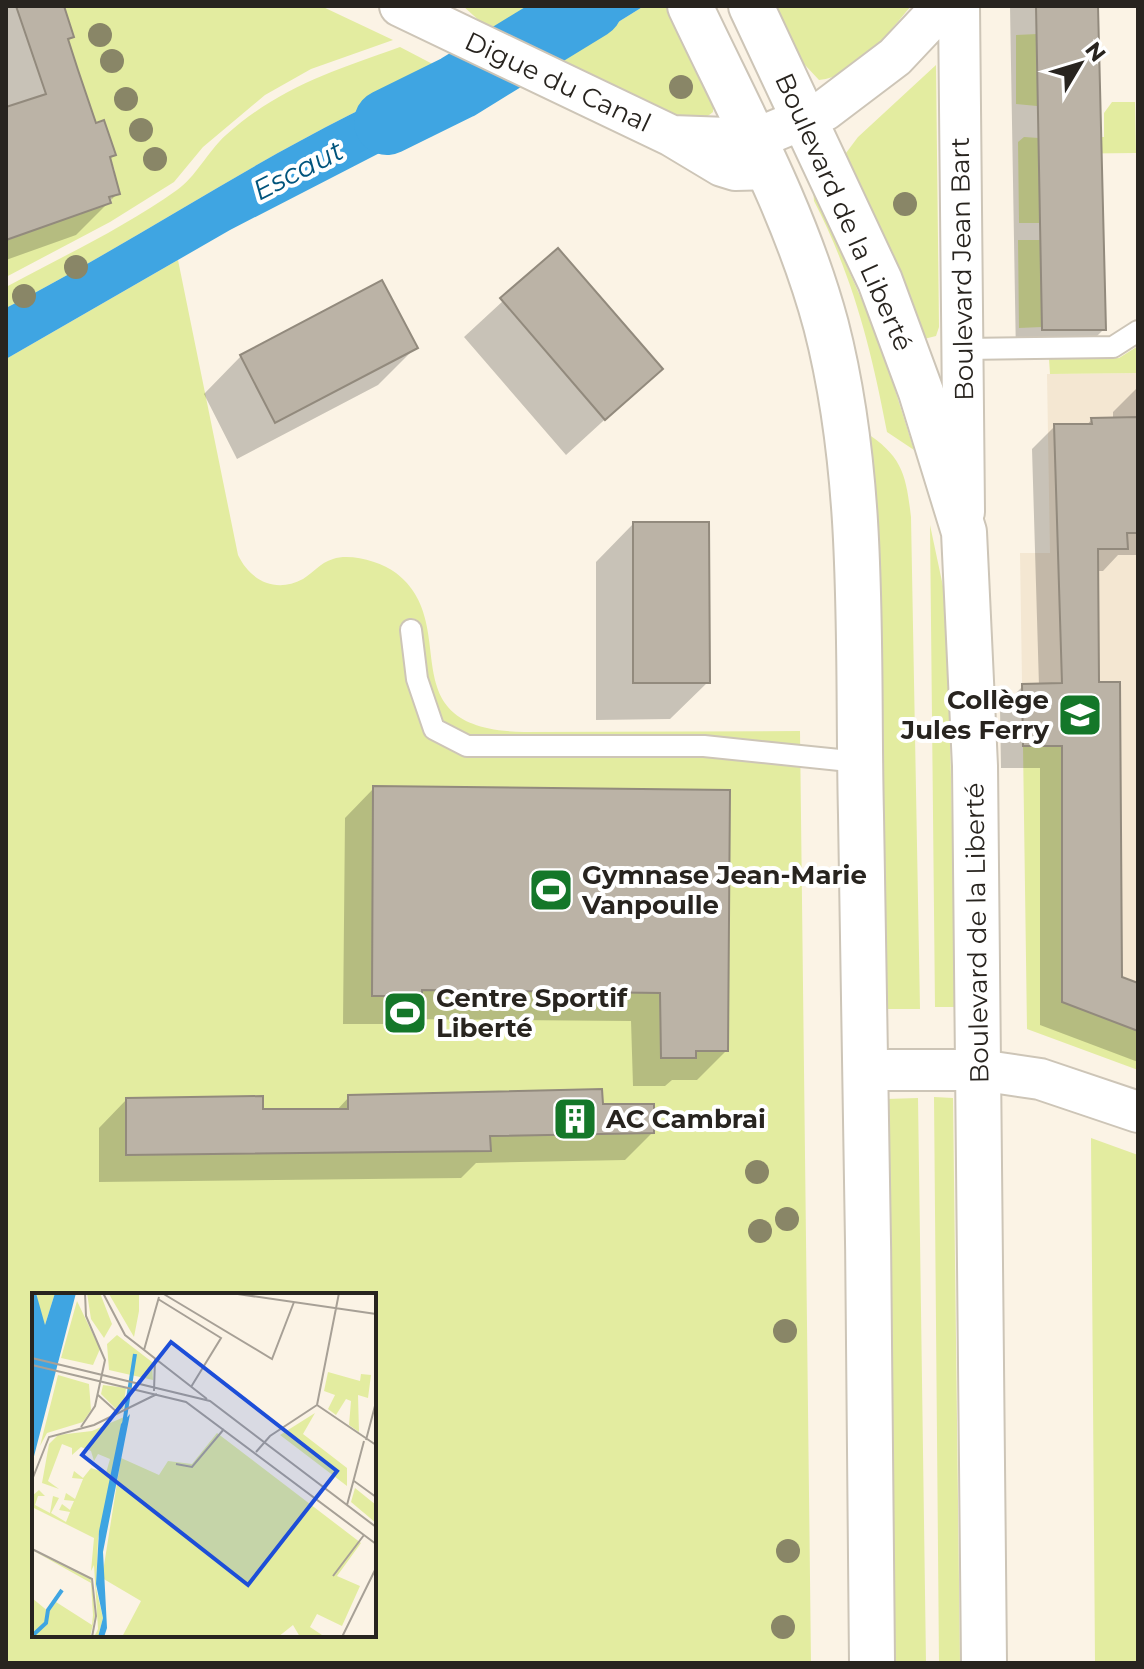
<svg xmlns="http://www.w3.org/2000/svg" width="1144" height="1669" font-family="Montserrat,sans-serif">
  <rect width="100%" height="100%" fill="#fbf3e5"/>
  <path fill="#f4e7d2" d="M1138,373V1031L1062,1002V746H1023L1020,553H1050L1047,374Z"/>
  <path fill="#e3eca0" fill-rule="evenodd" d="M64,6H321L393,40L311,69L265,95L203,147L174,182L110,222L6,277V229L10,239L38,229L36,222L82,213L111,203L115,171L110,157L115,155L103,120L96,123L87,97L53,92L42,59L34,61L31,51L74,37Z
    M463,6H537L493,33Z
    M644,6H666L713,103V112C700,124 683,118 668,113L554,62Z
    M767,6H911C889,32 856,77 819,80L790,49Z
    M1037,34V106L1016,104V35Z
    M400,47L446,71C291,133 154,232 6,308V287C63,256 124,228 177,190C195,178 208,151 226,135C280,87 333,71 400,47Z
    M936,65L939,327L936,336L924,339L843,157L858,137Z
    M1112,102H1135L1136,153L1046,154V138L1104,137V113Z
    M1024,137L1039,138L1041,223H1019L1018,142Z
    M813,189L879,339L914,450L887,432C871,348 853,277 814,201Z
    M1018,240H1041L1042,327L1019,328Z
    M178,260L238,555C250,580 275,594 303,579C314,572 320,563 333,559C351,553 381,562 396,573C465,626 384,729 524,732L800,731L811,1663H6V359ZM34,1295H374V1635H34Z
    M1138,346V373L1050,374L1049,359L1119,358Z
    M865,432C902,456 906,474 911,517L920,1009H884Z
    M930,525L944,591L948,641L956,1007H935Z
    M1023,746H1062V1002L1138,1031V1070L1027,1029Z
    M934,1097L953,1098L960,1663H939Z
    M918,1098L926,1663H890L886,1099Z
    M1091,1138L1138,1155V1663H1095Z"/>
  <path fill="#3fa5e2" d="M537,6H644L570,52L512,22Z
    M446,71L494,94L230,230L6,359V308C154,232 291,133 446,71Z"/>
  <path fill="#0003" d="M6,6H62L72,36L67,42L95,125L113,155L109,160L118,193L76,235L6,260Z
    M1010,6H1096L1104,329L1077,356L1016,357Z
    M557,251L660,369L566,455L464,337Z
    M415,348L378,385L237,459L204,394L241,356Z
    M1136,389L1138,555H1118L1103,571H1096L1097,684L1120,978L1138,985V1062L1040,1025V768H1001L1000,709L1023,686H1039L1032,449L1055,426H1086L1092,419H1113V412Z
    M633,524L708,682L670,719L596,720V562Z
    M374,788L728,792L726,1051L697,1080H672L665,1086H633L631,1021L397,1019L391,1024H343L345,818Z
    M349,1097L601,1106L652,1133L625,1160L476,1163L461,1178L99,1182V1128L126,1100L261,1111H336Z"/>
  <g fill="none" stroke-linecap="round" stroke-linejoin="round">
    <path stroke="#3fa5e2" stroke-width="66" d="M387,122L458,87L590,6"/>
  </g>
  <path fill="#bbb3a6" stroke="#928a7d" stroke-width="2" d="M16,6H64L74,37L68,39L78,70L96,123L104,120L116,155L110,157L120,194L109,197L111,203L6,240V107L46,94Z
    M1036,6H1098L1106,330H1042Z
    M558,248L663,369L605,420L500,298Z
    M382,280L418,348L275,423L240,355Z
    M1138,417V533H1127L1128,549H1098L1099,682H1120L1122,977L1138,983V1031L1062,1002V746H1023L1022,684L1062,683L1054,424H1092L1091,418Z
    M633,522H709L710,683H633Z
    M373,786L730,790L728,1051H696V1058H661L660,993L422,990V996H372Z
    M602,1089L603,1104H654V1133L490,1136L491,1151L126,1155V1098L263,1096V1109H348V1095Z"/>
  <g fill="none" stroke-linecap="round" stroke-linejoin="round">
    <g stroke="#cdc5b7" stroke-width="24">
      <path id="lane" d="M964,349L1113,347L1138,331
        M411,630L417,679L434,729L467,746H704L859,762"/>
    </g>
    <g stroke="#cdc5b7" stroke-width="44">
      <path id="street" d="M400,6L672,136L722,166L735,170L768,169
        M959,6L964,512
        M672,136L755,139L825,110L895,57L943,6
        M867,1070H979L1040,1079L1138,1112"/>
    </g>
    <g stroke="#cdc5b7" stroke-width="48">
      <path id="secondary" d="M690,6C739,110 796,213 826,325C867,484 857,652 861,815C867,1098 870,1380 872,1663
        M751,6L880,281L921,392L964,532L975,766L984,1663"/>
    </g>
    <use href="#lane" stroke="#fff" stroke-width="20"/>
    <use href="#street" stroke="#fff" stroke-width="40"/>
    <use href="#secondary" stroke="#fff" stroke-width="44"/>
  </g>
  <g fill="#898667">
    <circle cx="100" cy="35" r="12"/>
    <circle cx="112" cy="61" r="12"/>
    <circle cx="681" cy="87" r="12"/>
    <circle cx="126" cy="99" r="12"/>
    <circle cx="141" cy="130" r="12"/>
    <circle cx="155" cy="159" r="12"/>
    <circle cx="905" cy="204" r="12"/>
    <circle cx="76" cy="267" r="12"/>
    <circle cx="24" cy="296" r="12"/>
    <circle cx="757" cy="1172" r="12"/>
    <circle cx="787" cy="1219" r="12"/>
    <circle cx="760" cy="1231" r="12"/>
    <circle cx="785" cy="1331" r="12"/>
    <circle cx="788" cy="1551" r="12"/>
    <circle cx="783" cy="1627" r="12"/>
  </g>
  <defs>
    <g id="school-square" transform="scale(2.3)"><rect x="-9" y="-9" width="18" height="18" rx="4" fill="#147729" stroke="#fff"/><path d="M0-5L7-2L0 1L-7-2ZM-4 1L0 2.5L4 1V4Q0 6-4 4Z" fill="#fff"/></g>
    <g id="stadium-square" transform="scale(2.3)"><rect x="-9" y="-9" width="18" height="18" rx="4" fill="#147729" stroke="#fff"/><path d="M0-5a6.5 5 0 1 0 0 10a6.5 5 0 1 0 0-10ZM-3.5-1.8h7v3.6h-7Z" fill="#fff"/></g>
    <g id="building-square" transform="scale(2.3)"><rect x="-9" y="-9" width="18" height="18" rx="4" fill="#147729" stroke="#fff"/><path d="M-4-6H4V6H1V3H-1V6H-4ZM-2.5-4.3h1.7v1.8h-1.7ZM.8-4.3h1.7v1.8H.8ZM-2.5-1h1.7V.8h-1.7ZM.8-1h1.7V.8H.8Z" fill="#fff"/></g>
  </defs>
  <g fill-rule="evenodd">
    <use href="#school-square" x="1080" y="715"/>
    <use href="#stadium-square" x="551" y="890"/>
    <use href="#stadium-square" x="405" y="1013"/>
    <use href="#building-square" x="575" y="1119"/>
  </g>
  <g text-anchor="middle" dominant-baseline="central" stroke-width="8" stroke-linejoin="round" paint-order="stroke">
    <g font-size="26" fill="#28241f" stroke="#fff">
      <text transform="translate(558 82) rotate(25)">Digue du Canal</text>
      <text transform="translate(844 212) rotate(66)">Boulevard de la Liberté</text>
      <text transform="translate(962 269) rotate(-91)">Boulevard Jean Bart</text>
      <text transform="translate(977 933) rotate(-91)">Boulevard de la Liberté</text>
    </g>
    <g font-size="26" font-weight="bold" fill="#28241f" stroke="#fff" text-anchor="start">
      <text x="1049" y="700" text-anchor="end">Collège<tspan x="1049" dy="30">Jules Ferry</tspan></text>
      <text x="582" y="875">Gymnase Jean-Marie<tspan x="582" dy="30">Vanpoulle</tspan></text>
      <text x="436" y="998">Centre Sportif<tspan x="436" dy="30">Liberté</tspan></text>
      <text x="606" y="1119">AC Cambrai</text>
    </g>
    <g font-size="28" font-style="italic" fill="#01547c" stroke="#fff">
      <text transform="translate(298 170) rotate(-27)">Escaut</text>
    </g>
  </g>
  <g transform="translate(32 1293)">
    <rect width="344" height="344" fill="#fbf3e5"/>
    <path d="M4,0H23L13,32L11,31ZM55,0H68L80,31L72,45L59,26ZM107,0V18L102,44L77,1ZM45,8L68,56L61,72L29,65ZM85,42L120,69L121,87L77,77L75,51ZM296,79L328,88L329,81L339,82L336,105L326,102L327,139L317,132L319,108L314,106L304,122L296,116L303,102L292,98ZM26,82L57,91L59,117L51,129L15,140L8,153ZM71,92L94,95L91,116L85,117L69,101ZM283,120L271,141L315,175V193L248,142ZM92,124L66,246L64,295L71,325L66,344H62L66,336L62,272L59,278L62,245L0,214V203L7,197L13,203H6L3,212L18,220L21,203L27,205L19,220L34,229L38,219L27,217L30,211L38,217L42,208L32,207L34,200L43,206L51,186L40,185L42,178L51,185L59,175L74,180L78,166L66,161L62,168L59,158L49,154L40,162V155L30,151L16,188L27,196L10,190L17,151L26,142L60,138ZM185,140L329,250L305,283L328,293L310,333L285,321L278,334L293,344H268L261,332L246,344H90L109,308L70,285L89,165L127,182L136,168L160,171ZM323,195L344,212V230L319,209ZM0,257L58,286L60,291L63,323L58,344H0V305L17,319L24,309L60,332L61,322L59,290Z" fill="#e3eca0"/>
    <path d="M0,0H4L13,32L23,0H44L0,171ZM98,121L71,259L75,335L72,344H66L71,325L64,291L67,238L89,131Z" fill="#3fa5e2"/>
    <path fill="none" stroke="#3fa5e2" stroke-width="4" d="M92,131L103,61M0,343L14,330L16,317L30,297"/>
    <path fill="none" stroke="#a7a096" stroke-width="2" d="M71,0L93,42L175,106M130,0L240,66L262,9M199,0L344,21M126,6L189,45L159,94M112,57L127,4M0,65L178,108L344,234M0,72L154,109L344,251M122,98L123,66M66,102L86,120M285,112L307,0M285,112L344,152M49,134L63,113L73,67L54,23L53,0M334,147L344,109M224,159L238,143L285,112M144,171L160,174L192,136M0,187L17,144L62,132L125,101M322,188L344,204M315,212L332,148M0,256L60,286L64,323L60,344M301,283L332,242M310,344L344,275"/>
    <path fill="#1d4ed8" fill-opacity="0.15" stroke="#1d4ed8" stroke-width="4" d="M139,49L305,178L216,292L50,162Z"/>
    <rect width="344" height="344" fill="none" stroke="#28241f" stroke-width="4"/>
  </g>
  <rect width="1144" height="1669" fill="none" stroke="#28241f" stroke-width="16"/>
  <g transform="translate(1080 64) rotate(52)" stroke="#ffffff" stroke-width="6" paint-order="stroke">
  <path d="M0-6L14 30L0 20L-14 30Z" fill="#28241f"/>
  <text y="-12" font-size="22" font-weight="bold" text-anchor="middle" fill="#28241f">N</text>
  </g>
</svg>
